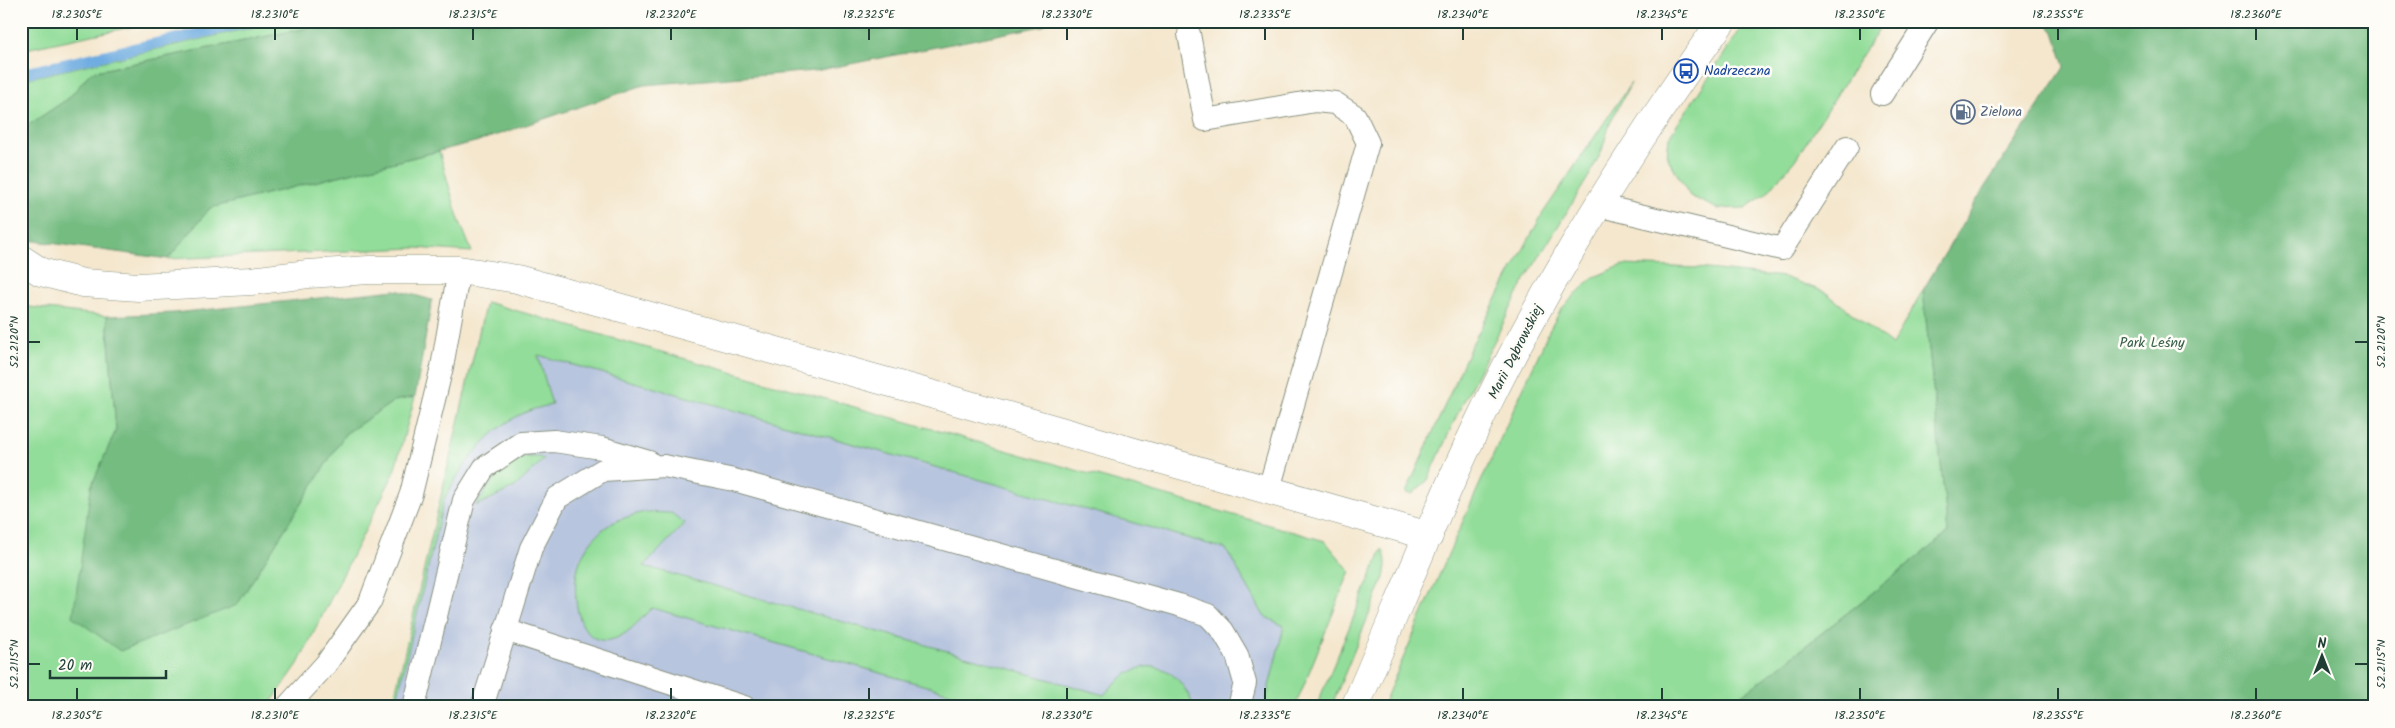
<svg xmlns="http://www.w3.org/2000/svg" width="2395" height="728" font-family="Kalam,sans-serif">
  <rect width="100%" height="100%" fill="#fdfcf7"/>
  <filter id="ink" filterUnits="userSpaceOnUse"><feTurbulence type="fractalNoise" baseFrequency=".02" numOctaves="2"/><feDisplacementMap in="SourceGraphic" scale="10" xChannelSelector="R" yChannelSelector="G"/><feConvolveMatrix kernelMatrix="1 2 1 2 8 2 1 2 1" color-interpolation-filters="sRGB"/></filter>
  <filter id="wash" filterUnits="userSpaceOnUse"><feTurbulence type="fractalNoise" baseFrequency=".0096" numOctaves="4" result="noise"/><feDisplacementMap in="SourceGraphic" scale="20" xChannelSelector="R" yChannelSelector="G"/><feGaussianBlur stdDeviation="1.12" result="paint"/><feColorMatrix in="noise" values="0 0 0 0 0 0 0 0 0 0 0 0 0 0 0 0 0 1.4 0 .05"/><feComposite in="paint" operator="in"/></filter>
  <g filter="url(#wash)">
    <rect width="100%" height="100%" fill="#f4e7ce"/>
    <path fill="#b8c5de" d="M486,302L1325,541L1350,571L1295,707H392Z"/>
    <path fill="#92dd99" stroke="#588d66" d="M21,21H159L21,50Z
      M281,21H342L91,72L69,98L21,130V80Z
      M1746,21H1884L1795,160L1766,194L1745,208L1718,209L1690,196L1667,157L1669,137Z
      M1631,83L1610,123L1602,150L1589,176L1525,280L1456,417L1428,480L1412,494L1406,493L1471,346L1543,213Z
      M439,151L458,217L472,252L415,248L168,259L210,208Z
      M1623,265L1698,268L1784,277L1825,292L1892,345L1923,290L1948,533L1765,678L1725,707H1382L1454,541L1550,329L1562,308L1592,278Z
      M486,302L1325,541L1350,571L1295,707H1264L1284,626L1264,616L1226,549L538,355L552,405C500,412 467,457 444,499L395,707H392Z
      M21,306L107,316L116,430L91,487L237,605L345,434L394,401L415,397L393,475L298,664L268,707H21Z
      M527,457H539L544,459L515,487L476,506L503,464Z
      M644,512L671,513L685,523L644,566L1104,695C1137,655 1174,656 1194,707H1000L652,608C640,619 627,637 610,640C573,646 571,583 580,561C584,550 592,540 599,533C612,520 628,517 644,512Z
      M1382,549C1388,559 1386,567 1384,578L1331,707H1316Z"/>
    <path fill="#75bc81" stroke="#4a7c5a" d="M342,21H1050L1042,26L815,71L644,85L479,141L210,208L168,259L28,240L21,236V130L69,98L91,72Z
      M2045,21H2374V707H1725L1765,678L1948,533L1923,290L1984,188L2065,66L2054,32Z
      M396,290L432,300L415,397L394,401L345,434L237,605L120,651L73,617L91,487L116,430L107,316L174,313Z"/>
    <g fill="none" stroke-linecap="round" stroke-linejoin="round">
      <path stroke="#6eace1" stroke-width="11" d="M21,74L254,21"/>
    </g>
  </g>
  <g filter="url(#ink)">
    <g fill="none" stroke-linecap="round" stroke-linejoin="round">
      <g stroke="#8a9281" stroke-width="24">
        <path id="lane" d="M1189,34L1205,120L1315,101L1335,103L1355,116L1368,143L1269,489
          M1882,94L1928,21
          M1597,205L1782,249L1847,147
          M505,630L744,707
          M287,707L326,664L370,602L411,494L442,367L459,270
          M414,707L464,500L484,468L521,443L554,441L602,448L649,462
          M482,707L531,548L557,498L603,470L664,466L734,480L1179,605L1208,615L1223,631L1237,655L1245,683L1239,707"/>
      </g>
      <g stroke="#8a9281" stroke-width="29">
        <path id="street" d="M21,259L41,272L83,283L138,287L251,281L308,274L369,270H459L517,279L931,394L1429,536"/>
      </g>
      <g stroke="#8a9281" stroke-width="29">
        <path id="secondary" d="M1355,707C1409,582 1458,454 1523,335C1582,226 1649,122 1722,21"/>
      </g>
      <use href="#lane" stroke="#fff" stroke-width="22"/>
      <use href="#street" stroke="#fff" stroke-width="28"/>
      <use href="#secondary" stroke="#fff" stroke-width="28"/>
    </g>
  </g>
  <path fill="none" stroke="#1f3d34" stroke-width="2" d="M77,28V40M275,28V40M473,28V40M671,28V40M869,28V40M1067,28V40M1265,28V40M1463,28V40M1662,28V40M1860,28V40M2058,28V40M2256,28V40M28,342H40M2355,342H2368M28,664H40M2355,664H2368M77,688V700M275,688V700M473,688V700M671,688V700M869,688V700M1067,688V700M1265,688V700M1463,688V700M1662,688V700M1860,688V700M2058,688V700M2256,688V700"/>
  <defs>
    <g id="bus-ring" transform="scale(1.25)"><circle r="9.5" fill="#fdfcf7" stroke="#1a4fb4" stroke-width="1.5"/><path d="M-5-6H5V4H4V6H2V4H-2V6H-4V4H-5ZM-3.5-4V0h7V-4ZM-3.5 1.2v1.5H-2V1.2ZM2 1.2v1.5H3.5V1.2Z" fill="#1a4fb4"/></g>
    <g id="fuel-ring" transform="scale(1.25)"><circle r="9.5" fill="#fdfcf7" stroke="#5c6f8a" stroke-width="1.5"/><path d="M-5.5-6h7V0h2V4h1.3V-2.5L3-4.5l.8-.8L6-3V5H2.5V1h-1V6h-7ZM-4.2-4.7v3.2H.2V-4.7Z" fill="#5c6f8a"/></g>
  </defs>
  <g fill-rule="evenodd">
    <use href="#bus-ring" x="1686" y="71"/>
    <use href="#fuel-ring" x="1963" y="112"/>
  </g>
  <g text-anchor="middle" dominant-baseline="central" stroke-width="5" stroke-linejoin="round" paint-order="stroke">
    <g font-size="14" fill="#164399" stroke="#fdfcf7" text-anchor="start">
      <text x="1704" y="71">Nadrzeczna</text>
    </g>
    <g font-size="14" fill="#4e5e75" stroke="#fdfcf7" text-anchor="start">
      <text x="1980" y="112">Zielona</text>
    </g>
    <g font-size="14" fill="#365d48" stroke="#fdfcf7">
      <text x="2152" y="343">Park Leśny</text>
    </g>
    <g font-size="14" fill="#1f3d34" stroke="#fdfcf7">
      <text transform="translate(1516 352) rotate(-63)">Marii Dąbrowskiej</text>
    </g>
  </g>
  <rect width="2395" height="728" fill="none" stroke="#fdfcf7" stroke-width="55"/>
  <g transform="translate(2322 656)" stroke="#fdfcf7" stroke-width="4" paint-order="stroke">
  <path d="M0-4L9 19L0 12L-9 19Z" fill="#1f3d34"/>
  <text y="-8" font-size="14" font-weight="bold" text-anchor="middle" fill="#1f3d34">N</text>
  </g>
  <path d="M50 670v8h116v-8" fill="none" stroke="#1f3d34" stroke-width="2.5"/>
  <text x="58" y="670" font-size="15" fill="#1f3d34" stroke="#fdfcf7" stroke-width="4" paint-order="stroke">20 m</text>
  <rect x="28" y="28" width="2340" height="672" fill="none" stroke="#1f3d34" stroke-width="2"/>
  <g font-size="12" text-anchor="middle" fill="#1f3d34">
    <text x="77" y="18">18.2305°E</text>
    <text x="275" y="18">18.2310°E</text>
    <text x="473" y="18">18.2315°E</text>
    <text x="671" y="18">18.2320°E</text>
    <text x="869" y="18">18.2325°E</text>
    <text x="1067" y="18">18.2330°E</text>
    <text x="1265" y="18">18.2335°E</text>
    <text x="1463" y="18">18.2340°E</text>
    <text x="1662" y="18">18.2345°E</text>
    <text x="1860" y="18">18.2350°E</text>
    <text x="2058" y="18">18.2355°E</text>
    <text x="2256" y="18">18.2360°E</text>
    <text transform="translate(14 342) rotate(-90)" y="4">52.2120°N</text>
    <text transform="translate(2381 342) rotate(-90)" y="4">52.2120°N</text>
    <text transform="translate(14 664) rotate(-90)" y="4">52.2115°N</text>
    <text transform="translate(2381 664) rotate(-90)" y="4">52.2115°N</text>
    <text x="77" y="719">18.2305°E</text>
    <text x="275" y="719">18.2310°E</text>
    <text x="473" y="719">18.2315°E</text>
    <text x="671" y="719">18.2320°E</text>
    <text x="869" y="719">18.2325°E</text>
    <text x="1067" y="719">18.2330°E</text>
    <text x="1265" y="719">18.2335°E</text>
    <text x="1463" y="719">18.2340°E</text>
    <text x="1662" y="719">18.2345°E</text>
    <text x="1860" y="719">18.2350°E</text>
    <text x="2058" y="719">18.2355°E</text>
    <text x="2256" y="719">18.2360°E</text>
  </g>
</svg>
